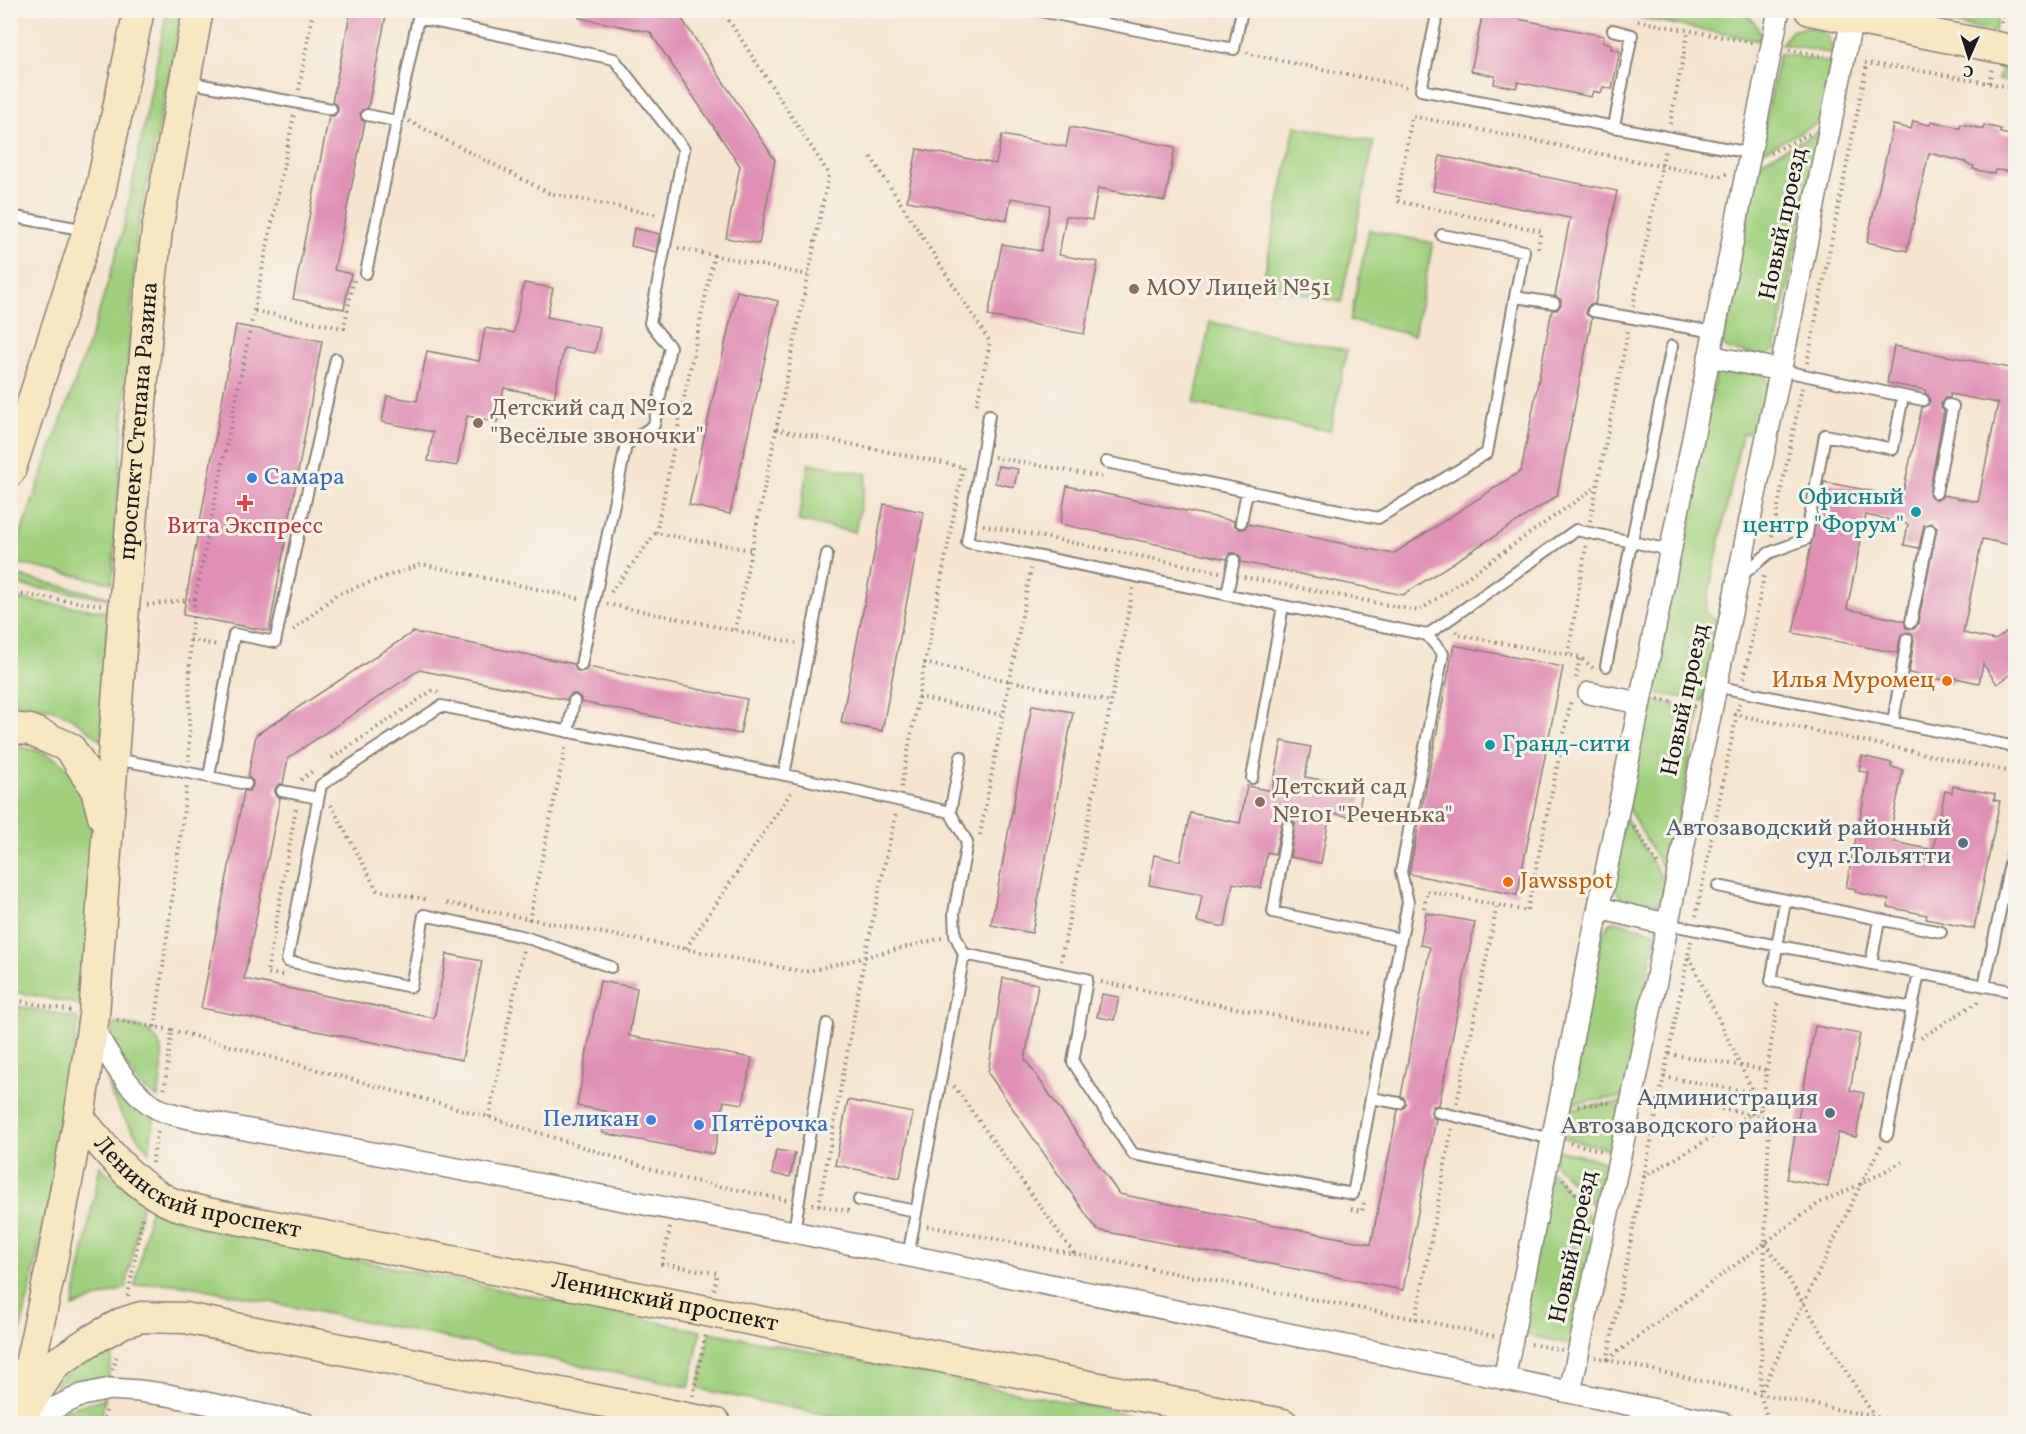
<svg xmlns="http://www.w3.org/2000/svg" width="2026" height="1434" font-family="Vollkorn,serif">
  <rect width="100%" height="100%" fill="#f7f3e8"/>
  <filter id="ink" filterUnits="userSpaceOnUse"><feTurbulence type="fractalNoise" baseFrequency=".0167" numOctaves="2"/><feDisplacementMap in="SourceGraphic" scale="12" xChannelSelector="R" yChannelSelector="G"/><feConvolveMatrix kernelMatrix="1 2 1 2 8 2 1 2 1" color-interpolation-filters="sRGB"/></filter>
  <filter id="wash" filterUnits="userSpaceOnUse"><feTurbulence type="fractalNoise" baseFrequency=".008" numOctaves="4" result="noise"/><feDisplacementMap in="SourceGraphic" scale="24" xChannelSelector="R" yChannelSelector="G"/><feGaussianBlur stdDeviation="1.35" result="paint"/><feColorMatrix in="noise" values="0 0 0 0 0 0 0 0 0 0 0 0 0 0 0 0 0 1.4 0 .05"/><feComposite in="paint" operator="in"/></filter>
  <g filter="url(#wash)">
    <rect width="100%" height="100%" fill="#f5e5d0"/>
    <path fill="#a0d07e" stroke="#5e764d" stroke-width="1.5" d="M1971,10L1998,16L1995,32L1888,11Z
      M167,11H182L137,234L112,583L11,562L97,319L123,231Z
      M1606,11H1737C1753,16 1759,25 1761,41Z
      M1805,27C1823,28 1831,37 1834,54L1781,44L1792,31Z
      M1779,53L1832,63L1822,121L1760,153Z
      M2001,65L2015,67V83L1998,80Z
      M1295,126L1374,142L1341,302L1262,286Z
      M1820,131L1775,350L1766,356L1729,350L1722,344L1758,163Z
      M1369,230L1433,243L1414,335L1350,321Z
      M1210,322L1347,350L1330,431L1194,404Z
      M1717,368L1764,374L1769,386L1759,430L1742,434L1705,612L1720,622L1703,701L1648,692Z
      M809,463L867,474L855,532L798,521Z
      M10,574L110,597V599L11,584Z
      M11,598L109,612L101,741C73,715 50,703 11,704Z
      M1647,699L1700,709L1667,875L1626,805Z
      M10,745L43,752L61,762L74,774L96,827L82,1005L11,991Z
      M1624,815L1666,885C1661,907 1656,907 1636,903C1631,902 1626,902 1622,899C1618,895 1615,888 1613,882Z
      M1615,921L1656,932L1624,1097L1567,1104L1603,932L1610,923Z
      M11,1005L79,1018L57,1167L11,1375Z
      M113,1023C122,1025 133,1025 141,1028C172,1040 161,1073 158,1098L140,1086L111,1042Z
      M107,1064L155,1114L149,1152C129,1126 105,1099 107,1064Z
      M1623,1102L1613,1150L1560,1137L1566,1109Z
      M1558,1150L1611,1163L1600,1213L1554,1163Z
      M100,1166L114,1179L143,1199L126,1288L73,1307Z
      M1551,1171L1597,1226L1573,1345L1519,1333Z
      M151,1205L181,1221L197,1227L701,1331L689,1387L185,1285C167,1283 153,1282 135,1286Z
      M710,1332L1174,1423H868L698,1389Z
      M116,1336L108,1379L53,1403L56,1382Z
      M105,1398L100,1423L50,1424L62,1411Z"/>
    <g id="blocks">
      <path fill="#e08fb5" fill-rule="evenodd" d="M351,10H387L368,108L362,110L360,114L362,120L365,122L334,270L351,274L344,309L293,299L329,116H334L338,111V106L332,102Z
        M580,10H676L775,160L759,244L726,238L740,166L650,32L579,18Z
        M1483,12L1604,36L1603,42L1612,44L1611,49L1620,51L1612,89L1603,87L1601,93L1593,91L1591,97L1518,82L1516,88L1494,84L1495,76L1471,71Z
        M1913,121L1930,125L1931,121L1960,128L1961,124L1983,129L1984,125L2001,129L2000,133L2016,136V172L1995,170L1994,174L1973,169L1974,166L1966,164V162L1929,153L1907,251L1867,242L1893,125L1911,129Z
        M1070,127L1175,147L1165,201L1098,188L1092,220L1066,216L1059,255L1098,262L1084,334L988,316L1002,244L1041,251L1050,205L1011,198L1007,220L907,201L917,149L996,164L1002,135L1066,147Z
        M1440,156L1617,191L1595,304H1590L1586,309V314L1592,318L1557,496L1403,595L1241,562V557L1236,553H1231L1227,559L1060,524L1067,486L1234,521V525L1239,529H1244L1248,524L1393,554L1521,471L1552,310H1557L1561,305V300L1555,296L1570,218L1433,191Z
        M634,228L660,234L656,252L631,246Z
        M524,283L553,288L547,317L600,327L595,353L564,348L554,398L504,388L497,422L467,416L457,466L428,461L433,432L382,422L387,396L417,401L427,351L479,361L485,328L514,333Z
        M737,291L778,301L730,514L689,505Z
        M236,325L322,341L269,631L183,615Z
        M1894,346L2016,369V546L1982,539L1963,633L1995,640L2007,632L2016,645V671L1997,684L1983,664L1979,683L1955,678L1954,682L1909,673L1914,640L1912,634L1909,632L1901,635L1897,653L1793,633L1824,482L1902,497L1922,407L1928,405L1930,401L1928,395L1925,393V390L1887,383ZM1950,394L1998,403L1978,502L1943,495L1941,498L1935,500L1929,495L1944,411L1941,408V403L1945,398H1950ZM1866,515L1908,524L1904,545L1919,548L1924,525L1931,523L1937,527L1918,624L1914,629L1906,628L1904,621L1847,609Z
        M998,466L1018,469L1014,487L995,483Z
        M884,504L924,512L882,731L841,723Z
        M413,632L574,664L576,670L580,672L586,670L588,667L747,699L740,734L581,702V698L576,694H571L567,700L419,670L288,758L283,784H279L275,789V794L280,798L244,979L434,1018L447,954L482,961L462,1060L201,1008L244,791H249L253,786V781L248,777L256,735Z
        M1454,645L1563,667L1517,895L1409,874Z
        M1032,705L1073,712L1032,933L991,925Z
        M1282,741L1311,747L1305,777L1363,788L1357,818L1330,813L1321,863L1290,857L1295,824L1292,820L1285,819L1281,825L1275,854L1267,852L1261,888L1233,883L1225,927L1197,922L1202,895L1149,885L1154,855L1180,861L1190,813L1240,823L1247,786L1272,791Z
        M1862,756L1892,763L1891,767L1903,770L1890,834H1895L1894,842L1933,850L1945,791L1952,793L1953,786L1995,794L1994,800L2000,801L1974,929L1926,919L1927,915L1888,907L1889,900L1855,892L1856,889L1846,887L1869,773L1859,771Z
        M1426,913L1475,922L1439,1105L1433,1106L1431,1111L1432,1117L1436,1119L1403,1290L1097,1230L988,1073L1003,978L1038,984L1025,1059L1119,1194L1371,1244L1398,1110L1404,1108L1406,1104L1404,1098L1401,1096L1430,947L1420,945Z
        M600,981L637,988L629,1036L752,1058L743,1104L724,1101L714,1154L602,1133L606,1111L577,1106Z
        M1102,994L1119,997L1114,1020L1097,1017Z
        M1815,1026L1860,1034L1850,1090L1864,1093L1856,1137L1838,1133L1828,1187L1787,1179Z
        M848,1100L913,1113L900,1178L835,1165Z
        M776,1150L795,1153L790,1177L772,1174Z"/>
    </g>
  </g>
  <g filter="url(#ink)">
    <use href="#blocks" fill-opacity="0" stroke="#888076" stroke-width="1.5"/>
    <g fill="none" stroke-linecap="round" stroke-linejoin="round">
      <g stroke="#888076" stroke-width="14">
        <path id="service" d="M1035,10L1234,49L1242,10
          M1438,10L1421,90L1750,153
          M1613,30L1632,35L1614,126
          M187,82L331,109
          M367,115L396,121
          M10,216L86,230
          M1442,235L1524,251L1515,297L1554,303
          M366,273L418,18L614,59L684,149L650,323L670,347L654,425L626,445L581,665
          M1593,311L1714,332
          M1903,396L1923,400
          M989,415L967,542L1427,635L1576,530L1670,550
          M1106,462L1378,518L1487,453L1515,297
          M1936,493L1953,406L1948,405
          M1241,522L1247,492
          M1742,575L1769,553L1806,539L1825,435L1893,449L1903,396L1780,370
          M1227,594L1234,560
          M1911,622L1930,530
          M1606,666L1672,346
          M1715,686L2016,747
          M1893,722L1907,639
          M568,732L574,701
          M116,759L246,784
          M784,775L827,554
          M209,777L234,634L275,642L336,359
          M1252,778L1283,606
          M282,791L318,798
          M950,812L961,757
          M1288,826L1273,912L1400,939
          M1718,886L1941,932
          M1785,901L1771,981L1912,1008
          M1666,924L2016,992
          M964,954L1087,979L1073,1062L1133,1154L1353,1194L1408,902L1401,872L1443,654L1427,635
          M1871,964L1879,920
          M611,967L525,937L424,915L411,987L287,961L321,785L441,706L795,777L950,812L967,842L954,913L955,935L964,954L908,1256
          M1984,986L2016,836
          M1371,1098L1399,1103
          M1438,1112L1552,1139
          M1887,1135L1919,973
          M859,1200L916,1211
          M794,1232L827,1024"/>
      </g>
      <g stroke="#888076" stroke-width="24">
        <path id="minor" d="M1709,356L1780,370
          M1589,693L1640,703
          M1599,908L1666,924
          M92,1026C107,1053 133,1100 163,1111C182,1118 203,1120 223,1125L794,1232L1724,1424
          M1504,1379L1779,10
          M1570,1392L1632,1099L1852,19
          M20,1424L82,1395L110,1389L139,1391L168,1395L306,1424"/>
      </g>
      <g stroke="#888076" stroke-width="33">
        <g id="secondary">
          <path d="M1810,10L2016,51"/>
          <path d="M10,471L99,197L139,10"/>
          <path d="M10,728L30,730L70,748L96,790L103,816"/>
          <path id="s1" d="M79,1118C106,1149 130,1182 167,1201C179,1207 194,1209 207,1213L1283,1424"/>
          <path d="M28,1405L55,1364L88,1342L122,1323L141,1317L185,1318L716,1424"/>
          <path id="s2" d="M17,1424L50,1272L79,1118L94,1015L124,608L151,283L157,230L198,10"/>
        </g>
      </g>
      <path stroke="#888076" stroke-width="4" stroke-dasharray="1.5 4.5" stroke-linecap="butt" d="M722,10L829,174L735,630
        M1588,10L1610,15
        M1638,21L1755,43
        M2001,23L2004,10
        M10,24L13,10
        M1789,50L1825,56
        M1247,52L1249,54L1409,87
        M1865,63L1916,70L2016,88
        M1989,83L1992,69
        M299,90L313,10
        M409,121L549,193L658,215
        M1670,124L1688,32
        M1770,153L1809,134
        M871,157L990,342L976,407
        M678,248L808,275
        M1538,248L1541,231L1397,201L1412,116L1661,166L1721,176L1728,173
        M714,255L656,533L751,550
        M1633,306L1665,149
        M255,311L344,328L354,279
        M1807,363L1867,64
        M776,429L963,467
        M994,457L1101,477
        M1590,521L1628,331
        M983,525L1220,572
        M1772,536L1802,388
        M1586,546L1568,655L1580,657L1593,668
        M1244,577L1419,611L1596,487
        M611,592L656,533
        M10,593L101,605
        M195,599L294,115
        M607,604L796,643
        M147,605L195,599L190,640L189,761
        M293,630L337,594L422,564L582,599
        M1456,631L1459,635L1568,655
        M190,640L218,645
        M924,663L1111,702
        M1576,678L1580,657
        M1744,678L1764,576
        M918,697L1002,715
        M1658,699L1695,706
        M1734,714L2016,773
        M332,758L433,690L439,692
        M301,780L314,770
        M901,787L963,467
        M331,805L377,890L425,899
        M1634,827L1659,866
        M980,835L1031,569
        M447,903L805,972L942,938
        M1424,908L1427,891L1497,905
        M1696,916L1739,703
        M529,920L566,745
        M686,948L792,791
        M1689,957L1769,1126L1760,1394L1769,1424
        M1061,961L1133,588
        M282,975L267,973L296,808
        M1101,982L1370,1034
        M10,999L72,1011
        M117,1020L172,1030L164,1092
        M155,1027L187,786
        M172,1030L489,1117L680,1178L787,1200
        M1921,1038L1981,1000
        M1669,1054L1767,1070
        M1664,1077L1763,1094
        M954,1086L1075,1255
        M1650,1099H1660L1764,1116
        M1457,1103L1497,905L1527,911L1571,700
        M1578,1106L1613,1102
        M489,1117L523,950
        M1570,1143L1604,1151
        M152,1163L158,1129
        M1644,1177L1761,1108L1778,1000
        M1563,1179L1590,1210
        M812,1204L849,1211
        M819,1205L865,956L896,812
        M1351,1209L1362,1211L1364,1203
        M927,1226L1416,1319L1494,1336
        M670,1228L662,1264L717,1273L714,1290
        M1766,1243L1874,1416
        M128,1296L143,1215
        M1416,1319L1452,1128
        M1531,1344L1562,1350
        M1595,1357L1760,1394L1912,1424
        M1608,1359L1819,1203L1861,1184L1902,1162
        M1607,1360L1691,941
        M113,1370L117,1354
        M1762,1390L1861,1184L1881,1146
        M693,1396L706,1333
        M103,1424L106,1410"/>
      <use href="#service" stroke="#fff" stroke-width="10"/>
      <use href="#minor" stroke="#fff" stroke-width="21"/>
      <use href="#secondary" stroke="#f7e8c3" stroke-width="30"/>
    </g>
  </g>
  <g fill="#8d6e63" stroke="#f7f3e8" stroke-width="2">
    <circle cx="1134" cy="289" r="6"/>
    <circle cx="478" cy="423" r="6"/>
    <circle cx="1260" cy="802" r="6"/>
  </g>
  <g fill="#3f7fe0" stroke="#f7f3e8" stroke-width="2">
    <circle cx="252" cy="478" r="6"/>
    <circle cx="651" cy="1120" r="6"/>
    <circle cx="699" cy="1125" r="6"/>
  </g>
  <path fill="#e0444e" stroke="#f7f3e8" stroke-width="2" d="M242 494h6v6h6v6h-6v6h-6v-6h-6v-6h6z"/>
  <g fill="#0f9aa8" stroke="#f7f3e8" stroke-width="2">
    <circle cx="1916" cy="512" r="6"/>
    <circle cx="1490" cy="745" r="6"/>
  </g>
  <g fill="#e8710a" stroke="#f7f3e8" stroke-width="2">
    <circle cx="1947" cy="681" r="6"/>
    <circle cx="1508" cy="882" r="6"/>
  </g>
  <g fill="#5c6f8a" stroke="#f7f3e8" stroke-width="2">
    <circle cx="1963" cy="843" r="6"/>
    <circle cx="1830" cy="1113" r="6"/>
  </g>
  <g text-anchor="middle" dominant-baseline="central" stroke-width="6" stroke-linejoin="round" paint-order="stroke">
    <g font-size="24" fill="#1c1c1c" stroke="#f7f3e8">
      <text transform="translate(1784 224) rotate(-78)">Новый проезд</text>
      <text stroke="none"><textPath href="#s2" startOffset="1012">проспект Степана Разина</textPath></text>
      <text transform="translate(1686 700) rotate(-78)">Новый проезд</text>
      <text stroke="none"><textPath href="#s1" startOffset="144">Ленинский проспект</textPath></text>
      <text transform="translate(1574 1247) rotate(-78)">Новый проезд</text>
      <text stroke="none"><textPath href="#s1" startOffset="630">Ленинский проспект</textPath></text>
    </g>
    <g font-size="24" fill="#785e54" stroke="#f7f3e8" text-anchor="start">
      <text x="1146" y="289">МОУ Лицей №51</text>
      <text x="490" y="409">Детский сад №102<tspan x="490" dy="28">"Весёлые звоночки"</tspan></text>
      <text x="1272" y="788">Детский сад<tspan x="1272" dy="28">№101 "Реченька"</tspan></text>
    </g>
    <g font-size="24" fill="#366cbe" stroke="#f7f3e8" text-anchor="start">
      <text x="264" y="478">Самара</text>
      <text x="639" y="1120" text-anchor="end">Пеликан</text>
      <text x="711" y="1125">Пятёрочка</text>
    </g>
    <g font-size="24" fill="#0d838f" stroke="#f7f3e8" text-anchor="end">
      <text x="1904" y="498">Офисный<tspan x="1904" dy="28">центр "Форум"</tspan></text>
      <text x="1502" y="745" text-anchor="start">Гранд-сити</text>
    </g>
    <g font-size="24" fill="#be3a42" stroke="#f7f3e8">
      <text x="245" y="527">Вита Экспресс</text>
    </g>
    <g font-size="24" fill="#c56008" stroke="#f7f3e8" text-anchor="end">
      <text x="1935" y="681">Илья Муромец</text>
      <text x="1520" y="882" text-anchor="start">Jawsspot</text>
    </g>
    <g font-size="24" fill="#4e5e75" stroke="#f7f3e8" text-anchor="end">
      <text x="1951" y="829">Автозаводский районный<tspan x="1951" dy="28">суд г.Тольятти</tspan></text>
      <text x="1818" y="1099">Администрация<tspan x="1818" dy="28">Автозаводского района</tspan></text>
    </g>
  </g>
  <rect width="2026" height="1434" fill="none" stroke="#f7f3e8" stroke-width="36"/>
  <g transform="translate(1969 57) rotate(183)" stroke="#f7f3e8" stroke-width="4.5" paint-order="stroke">
  <path d="M0-4.5L10 22L0 15L-10 22Z" fill="#1c1c1c"/>
  <text y="-9" font-size="16" font-weight="bold" text-anchor="middle" fill="#1c1c1c">С</text>
  </g>
</svg>
